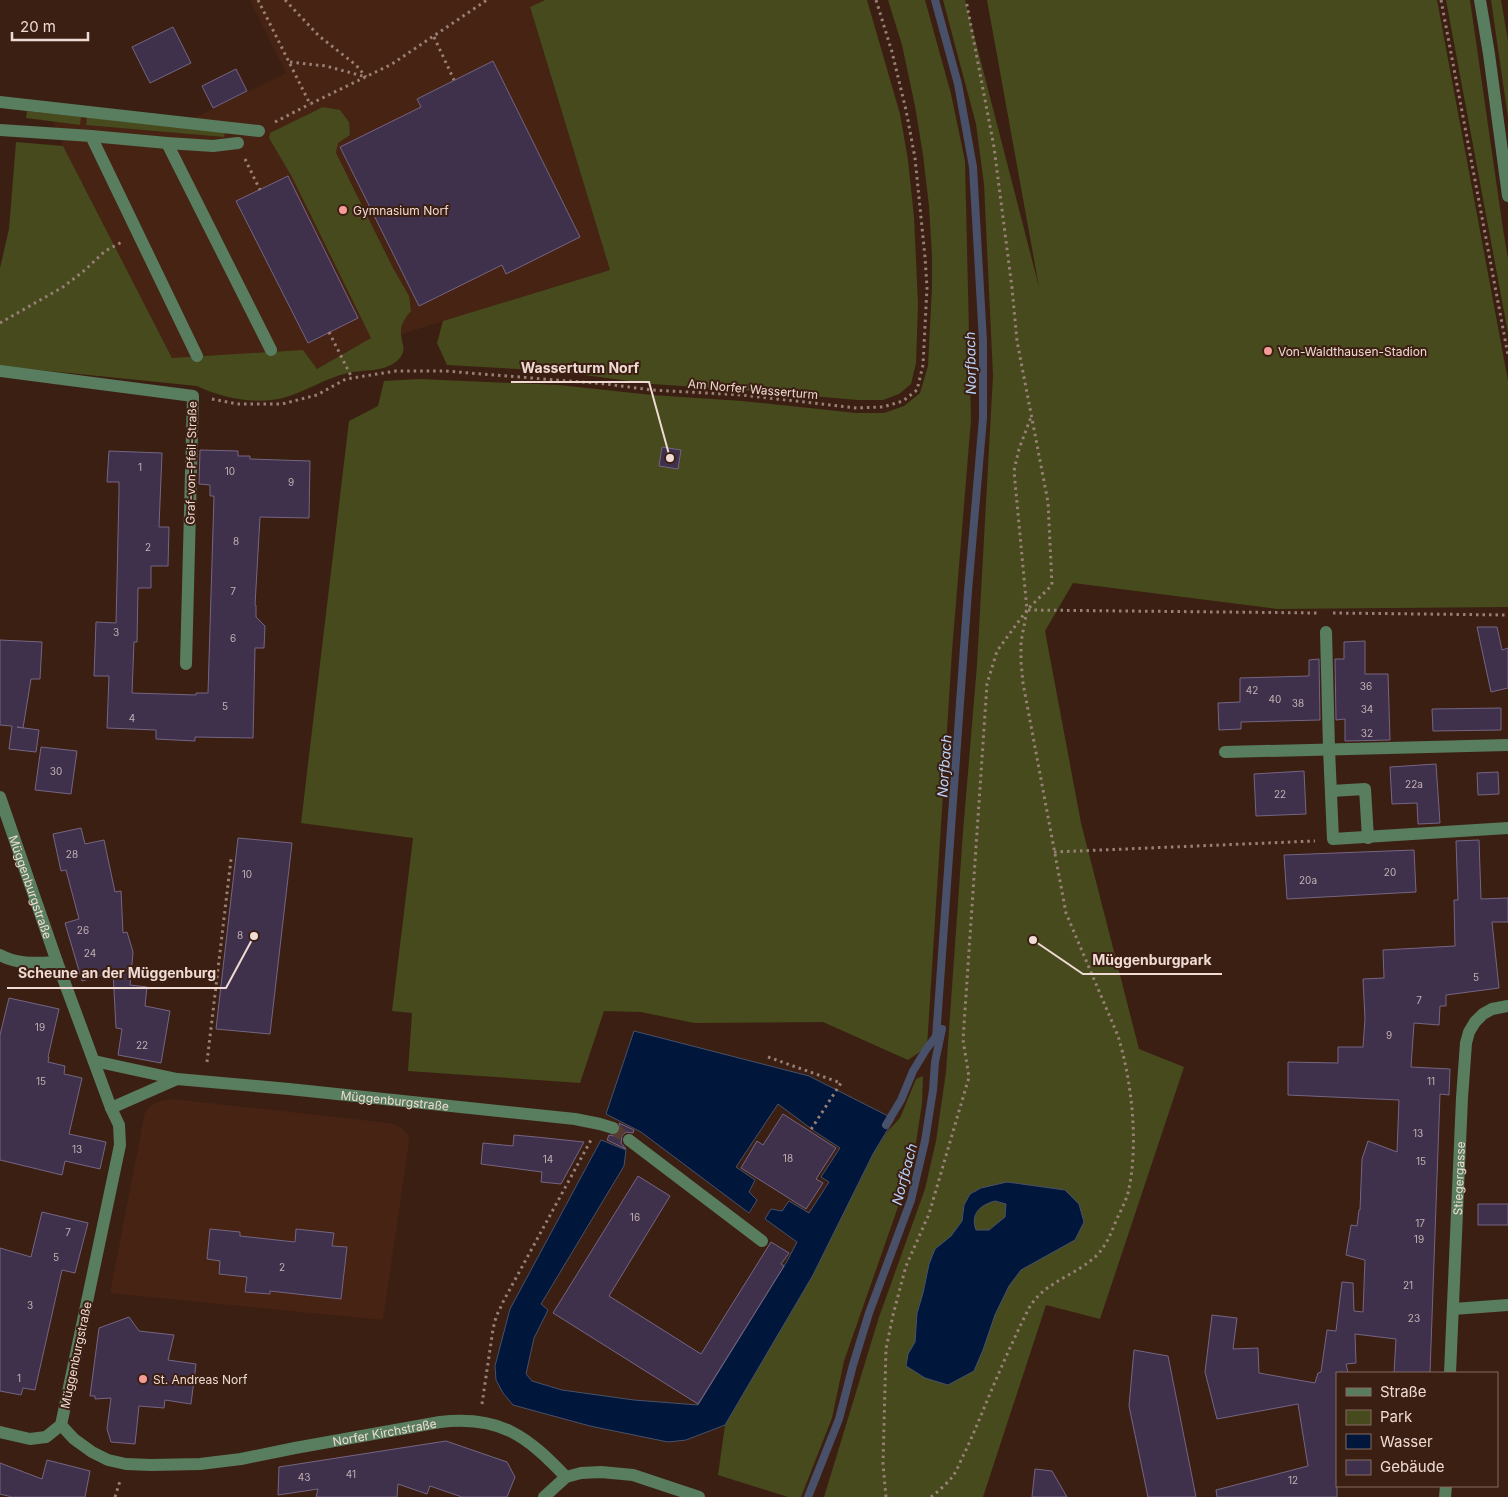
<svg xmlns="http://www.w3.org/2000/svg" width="1508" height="1497" font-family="Inter,sans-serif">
  <rect width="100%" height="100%" fill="#3c1f13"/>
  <path fill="#462313" d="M250,0H545L530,8L610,270L395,336L320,373L172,358L64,149L46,102L194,118L286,73Z
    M172,1099L389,1123L401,1127L409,1136L408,1149L383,1320L110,1293L145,1112L152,1105L160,1101Z"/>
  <path fill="#464a1c" d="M545,0H867L900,114L908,160L914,217L918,304L916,363L911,384L899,394L883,400H858L741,390L652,384L554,371L447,365L437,343L443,321L610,270L530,7Z
    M888,0H925L951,94L965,161L971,420L952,651L927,1047L908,1060L823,1022L694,1023L641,1012L604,1011L580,1083L408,1071L412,1013L392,1011L413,838L301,823L349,421L378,406L384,381L419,379L559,385L652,395L742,401L856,413H884L904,406L920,393L928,366L932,287V256L929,206L923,155L915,106L902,45Z
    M943,0H965L1039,287L987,0H1437L1508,381V607L1277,609L1073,583L1045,631L1081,823L1139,1049L1184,1067L1100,1319L1046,1305L983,1497H824L879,1317L925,1189L936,1141L946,1072L963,832L977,665L993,376L984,184L976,124Z
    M1446,0H1470L1503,229L1508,259V333Z
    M1491,0H1501L1508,41V118Z
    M323,107L340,110L349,122L350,135L338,143L336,153L393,268L409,296L411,311C405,318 400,325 401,335C402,344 407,350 399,359C385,373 365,369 348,373C325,378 305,392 283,398C256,405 222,398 197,386L0,366V268L9,229L16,142L63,146L172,358L303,350L317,369L371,338L292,177L269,138L270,133Z
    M27,111L81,117L80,125L26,118Z
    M87,117L225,132L224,137L86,125Z
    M923,1076L922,1103L914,1156L905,1187L844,1361L832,1418L801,1497H788L718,1475L725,1425L813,1275L873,1154L887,1132L900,1118L916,1079Z"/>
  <path fill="#00163b" stroke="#485169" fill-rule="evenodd" d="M634,1031L809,1076L894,1119L873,1154L813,1275L725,1425L686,1440L668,1442L590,1426L513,1405L503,1393L496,1380L495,1366L510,1309L601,1140L626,1150L624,1166L541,1304L548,1310L534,1338L526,1374L532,1381L562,1390L634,1400L698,1405L786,1263L797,1242L765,1219L771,1209L782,1211L789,1201L809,1213L829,1182L821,1177L840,1148L817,1133L778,1104L736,1167L755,1180L749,1192L757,1200L749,1213L641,1132L606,1114Z
    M1007,1182L1065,1190L1079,1204L1084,1222L1075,1240L1021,1270L1009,1286L995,1315L983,1350L974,1371L948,1385L925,1378L906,1366L908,1354L915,1342L917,1313L923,1293L929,1264L935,1249L951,1236L962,1221L964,1205L970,1194L981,1188ZM995,1201L1006,1204L1005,1217L989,1230H976C970,1214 980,1205 995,1201Z"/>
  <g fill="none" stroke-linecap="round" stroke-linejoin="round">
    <path stroke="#485169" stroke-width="8" d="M886,1125L901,1100L913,1071L927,1048L938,1034
      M808,1497L839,1419L853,1365L869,1313L911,1200L925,1141L933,1090L935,1062L942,1029L936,1038L968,591L983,418V341L973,167L958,84L935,0"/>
  </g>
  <path fill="#3f314c" stroke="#746583" d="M173,27L191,63L150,83L132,47Z
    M493,61L580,237L506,274L502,265L419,306L340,147L421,107L417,99Z
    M236,69L247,91L213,108L202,86Z
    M288,176L358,318L308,343L236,201Z
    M662,447L681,450L678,469L659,466Z
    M200,450L238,451V456H250V459L310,461L309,518L260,517L255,605H256V617L265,626L264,648H255L253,738L195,737V741L156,739V730L107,728L109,676H94L96,622L116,623L119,493V482H107L109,451L162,453L159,527H169L168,566H151V588H138L137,642H134L132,693L196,695V693H208L214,496H210V485L199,484Z
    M1477,627H1497L1502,650L1508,648V688L1491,692Z
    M0,640L42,642L40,679H31L23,728L17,727L39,730L36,752L9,749L12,726L0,725Z
    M1365,641V674H1388L1390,740L1345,741V719L1336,720L1335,659H1344V642Z
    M1319,659L1320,720L1241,722V729L1219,730L1218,703L1240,702V678L1309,676V660Z
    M1501,708V730L1433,731L1432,709Z
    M41,747L77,751L71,794L35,790Z
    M1436,764L1440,823L1418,824L1417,803L1392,804L1390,767Z
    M1304,771L1306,814L1256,816L1254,774Z
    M1498,772L1499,794L1478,795L1477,773Z
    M81,828L85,844L104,840L115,892L121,891L123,933L127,932L133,952L130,985L147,987L145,1006L170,1011L161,1063L118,1055L122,1029L116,1028L113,972L82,981L65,923L79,919L66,870L61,871L53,834Z
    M238,838L292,843L270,1034L216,1029Z
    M1479,840L1481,899L1508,898V922H1492L1499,988L1446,995V1006H1440L1439,1025L1414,1023L1411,1067L1450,1069L1449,1095L1440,1094L1430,1373H1394L1396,1339L1355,1334L1356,1363L1346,1364L1348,1373H1337V1497H1217L1216,1490L1308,1466L1298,1404L1217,1419L1205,1372L1212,1315L1237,1318L1233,1349L1258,1348L1259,1373L1315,1383L1318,1373L1321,1372L1327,1330L1336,1331L1342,1282L1353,1283L1354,1311L1363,1312L1365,1260L1346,1255L1351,1225L1357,1226L1359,1210H1360L1362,1159L1368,1141L1397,1152L1399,1100L1288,1095V1062L1338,1063V1047H1363L1365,1019L1363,979L1384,978L1383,950L1455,946L1454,900H1458L1456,841Z
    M1414,850L1416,892L1287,899L1284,855Z
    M9,998L59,1009L48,1057H49L48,1062L65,1066L64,1074L82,1078L69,1134L106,1142L100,1169L65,1161L62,1175L0,1160V1035Z
    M783,1114L836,1148L816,1179L823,1183L806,1209L741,1168L757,1141L763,1145Z
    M619,1123L634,1130L633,1133L626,1132L622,1136L621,1143L626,1149L607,1140L609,1135L614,1136L619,1134L621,1130Z
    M514,1135L536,1137L584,1142L561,1184L541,1182L542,1172L481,1164L483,1143L513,1146Z
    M638,1176L670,1196L609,1296L701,1354L771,1242L789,1253L781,1264L784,1266L698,1404L553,1313Z
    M1478,1204H1508V1225H1478Z
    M42,1212L88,1223L75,1273L62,1270L35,1390L23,1388L21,1395L0,1391V1248L31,1257Z
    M210,1229L240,1232V1236L295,1242L296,1229L334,1233L332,1246L347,1247L341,1299L270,1291V1294L245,1292L247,1277L219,1274L220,1261L207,1259Z
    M129,1317L139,1331L174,1335L168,1360L196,1364L191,1404L165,1400L164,1408L139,1406L135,1444L111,1442L107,1429L111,1398L95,1399V1396H90L99,1328Z
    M1134,1350L1168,1356L1196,1497H1148L1129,1406Z
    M446,1441L507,1462L515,1477L507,1497H462L430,1486L427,1494L398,1484L397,1497H316L318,1489L278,1495L279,1467Z
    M47,1460L90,1471L85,1497H12L0,1494V1463L42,1479Z
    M1035,1469L1052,1471L1067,1497H1032Z"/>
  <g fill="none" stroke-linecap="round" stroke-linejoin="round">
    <path stroke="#573b30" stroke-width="12" stroke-dasharray="12 6" stroke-linecap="butt" d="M613,1128L629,1140"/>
    <path stroke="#988076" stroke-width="3" stroke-dasharray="2.5 4" stroke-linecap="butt" d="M258,0L310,104L392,64L487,0
      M285,0L319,36L356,65L366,77
      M1441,0L1508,355
      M434,37L454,80
      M290,62L326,66L366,77
      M275,122L310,104
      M245,159L260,190
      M0,323L63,287L85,270L105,251L122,242
      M329,332L352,378
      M212,399L237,404H282L317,395L344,380L352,378L396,371H445L606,384L652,390L742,395L857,408L883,407L903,401L917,390L923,365L927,288L925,257L915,158L906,110L892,52L876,0
      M1028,610L1319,613
      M1333,613L1508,615
      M1054,852L1315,841
      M768,1057L841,1083L810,1131
      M207,1062L231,859
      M482,1404L493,1329L496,1317L504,1300L591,1140
      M115,1497L120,1481
      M886,1497L883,1464L886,1349L893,1315L906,1266L929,1214L969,1077L963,1040L987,684L997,651L1027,610L1014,471L1019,449L1031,417
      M931,1497C939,1491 947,1483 953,1476C958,1469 961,1459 965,1452C975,1431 983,1410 992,1389C1003,1363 1015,1336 1028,1310C1043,1281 1077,1276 1098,1254C1107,1244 1111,1233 1116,1221C1120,1212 1125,1203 1128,1193C1139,1146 1132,1081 1118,1036L1066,913L1023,683L1021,662V642L1027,610L1052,585L1048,502L1017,341L1012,288L994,147L966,0"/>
    <g stroke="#597d5f" stroke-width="12">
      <path d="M1480,0L1489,54L1508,196"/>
      <path d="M0,102L259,131"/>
      <path d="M0,130L91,136L197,356"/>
      <path d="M91,136L167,143L213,146L238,143"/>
      <path d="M167,143L271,350"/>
      <path d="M0,371L193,396L186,664"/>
      <path d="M1326,632L1329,749L1333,839L1508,828"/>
      <path d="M1225,752L1508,745"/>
      <path d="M1331,791L1365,789L1368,838"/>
      <path id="s1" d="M0,797L57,962L111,1108L119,1125L120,1145L61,1425"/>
      <path d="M0,955C18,965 37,963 57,962"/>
      <path d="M94,1061L177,1079"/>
      <path id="s2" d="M111,1108L177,1079L289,1089L575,1119L600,1124L613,1128"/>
      <path d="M629,1140L762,1241"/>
      <path d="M1453,1309L1508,1305"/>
      <path id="s3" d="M1450,1373L1462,1098L1466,1043L1469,1032L1475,1022L1483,1014L1492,1009L1508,1006"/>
      <path id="s4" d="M61,1425L74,1439L92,1452L108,1460L126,1464L151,1465L200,1464L241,1459L295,1448L440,1422C500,1415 527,1436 566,1477"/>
      <path d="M0,1432L30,1439L46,1437L61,1425"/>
      <path d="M544,1497L566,1477L581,1473L601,1472L633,1475L699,1497"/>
      <path d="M1445,1497L1446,1486"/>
    </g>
  </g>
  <g fill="#f59b98" stroke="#3c1f13" stroke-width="2">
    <circle cx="343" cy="210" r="5"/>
    <circle cx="1268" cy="351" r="5"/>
    <circle cx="143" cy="1379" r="5"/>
  </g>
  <g text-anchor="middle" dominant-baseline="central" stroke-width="4" stroke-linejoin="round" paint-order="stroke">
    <g font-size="10" fill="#c3b0b1">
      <text x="140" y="467">1</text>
      <text x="230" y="471">10</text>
      <text x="291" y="482">9</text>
      <text x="236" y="541">8</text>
      <text x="148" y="547">2</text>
      <text x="233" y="591">7</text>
      <text x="116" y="632">3</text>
      <text x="233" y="638">6</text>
      <text x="1366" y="686">36</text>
      <text x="1252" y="690">42</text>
      <text x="1275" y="699">40</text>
      <text x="1298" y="703">38</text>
      <text x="225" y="706">5</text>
      <text x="1367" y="709">34</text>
      <text x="132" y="718">4</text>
      <text x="1367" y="733">32</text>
      <text x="56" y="771">30</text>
      <text x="1414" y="784">22a</text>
      <text x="1280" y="794">22</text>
      <text x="72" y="854">28</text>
      <text x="1390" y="872">20</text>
      <text x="247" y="874">10</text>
      <text x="1308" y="880">20a</text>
      <text x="83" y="930">26</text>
      <text x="240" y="935">8</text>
      <text x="90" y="953">24</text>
      <text x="1476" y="977">5</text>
      <text x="1419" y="1000">7</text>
      <text x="40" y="1027">19</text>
      <text x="1389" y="1035">9</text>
      <text x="142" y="1045">22</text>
      <text x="41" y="1081">15</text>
      <text x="1431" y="1081">11</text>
      <text x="1418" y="1133">13</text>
      <text x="77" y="1149">13</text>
      <text x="788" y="1158">18</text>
      <text x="548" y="1159">14</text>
      <text x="1421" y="1161">15</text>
      <text x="635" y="1217">16</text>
      <text x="1420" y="1223">17</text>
      <text x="68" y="1232">7</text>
      <text x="1419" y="1239">19</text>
      <text x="56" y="1257">5</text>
      <text x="282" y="1267">2</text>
      <text x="1408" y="1285">21</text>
      <text x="30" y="1305">3</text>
      <text x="1414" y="1318">23</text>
      <text x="19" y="1378">1</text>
      <text x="351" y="1474">41</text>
      <text x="304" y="1477">43</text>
      <text x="1293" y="1480">12</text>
    </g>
    <g font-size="12" fill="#efdbd3" stroke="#3c1f13" text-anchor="start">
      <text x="353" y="210">Gymnasium Norf</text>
      <text x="1278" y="351">Von-Waldthausen-Stadion</text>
      <text x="153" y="1379">St. Andreas Norf</text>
    </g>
    <g font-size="12" fill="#efdbd3" stroke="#3c1f13">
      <text transform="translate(753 389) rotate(5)">Am Norfer Wasserturm</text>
      <text transform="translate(191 463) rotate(-89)">Graf-von-Pfeil-Straße</text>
      <text stroke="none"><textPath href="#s1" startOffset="95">Müggenburgstraße</textPath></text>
      <text stroke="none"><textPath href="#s2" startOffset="291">Müggenburgstraße</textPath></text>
      <text stroke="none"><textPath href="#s3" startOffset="195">Stiegergasse</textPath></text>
      <text transform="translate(76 1355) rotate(-78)">Müggenburgstraße</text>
      <text stroke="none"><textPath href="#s4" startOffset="339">Norfer Kirchstraße</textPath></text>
    </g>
    <g font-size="14" font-style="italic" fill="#bad5fe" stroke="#3c1f13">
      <text transform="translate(970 363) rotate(-91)">Norfbach</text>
      <text transform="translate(944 766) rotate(-86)">Norfbach</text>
      <text transform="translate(904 1174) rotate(-75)">Norfbach</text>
    </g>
  </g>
  <path fill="none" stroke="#efdbd3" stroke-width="2" d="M670 458L649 382H511M1033 940L1083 974H1222M254 936L226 988H7"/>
  <g fill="#efdbd3" stroke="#3c1f13" stroke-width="2">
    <circle cx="670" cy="458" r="5"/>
    <circle cx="1033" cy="940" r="5"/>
    <circle cx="254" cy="936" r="5"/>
  </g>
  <g font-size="14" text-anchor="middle" font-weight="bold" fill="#efdbd3" stroke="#3c1f13" stroke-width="4" stroke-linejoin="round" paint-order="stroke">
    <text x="580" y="373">Wasserturm Norf</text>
    <text x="1152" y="965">Müggenburgpark</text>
    <text x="117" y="978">Scheune an der Müggenburg</text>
  </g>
  <rect x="1336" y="1372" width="162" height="115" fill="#3c1f13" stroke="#846a60"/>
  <rect x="1346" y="1388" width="25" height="8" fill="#597d5f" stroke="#846a60"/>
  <text x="1380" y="1397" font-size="15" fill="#efdbd3">Straße</text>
  <rect x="1346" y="1410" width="25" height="15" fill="#464a1c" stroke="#846a60"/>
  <text x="1380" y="1422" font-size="15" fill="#efdbd3">Park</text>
  <rect x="1346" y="1434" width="25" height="15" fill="#00163b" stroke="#846a60"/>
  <text x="1380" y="1447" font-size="15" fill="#efdbd3">Wasser</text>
  <rect x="1346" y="1460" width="25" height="15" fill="#3f314c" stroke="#846a60"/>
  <text x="1380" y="1472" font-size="15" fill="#efdbd3">Gebäude</text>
  <path d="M12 32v8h76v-8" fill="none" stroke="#efdbd3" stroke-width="2.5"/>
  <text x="20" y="32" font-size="15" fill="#efdbd3" stroke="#3c1f13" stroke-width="4" paint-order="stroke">20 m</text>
</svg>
